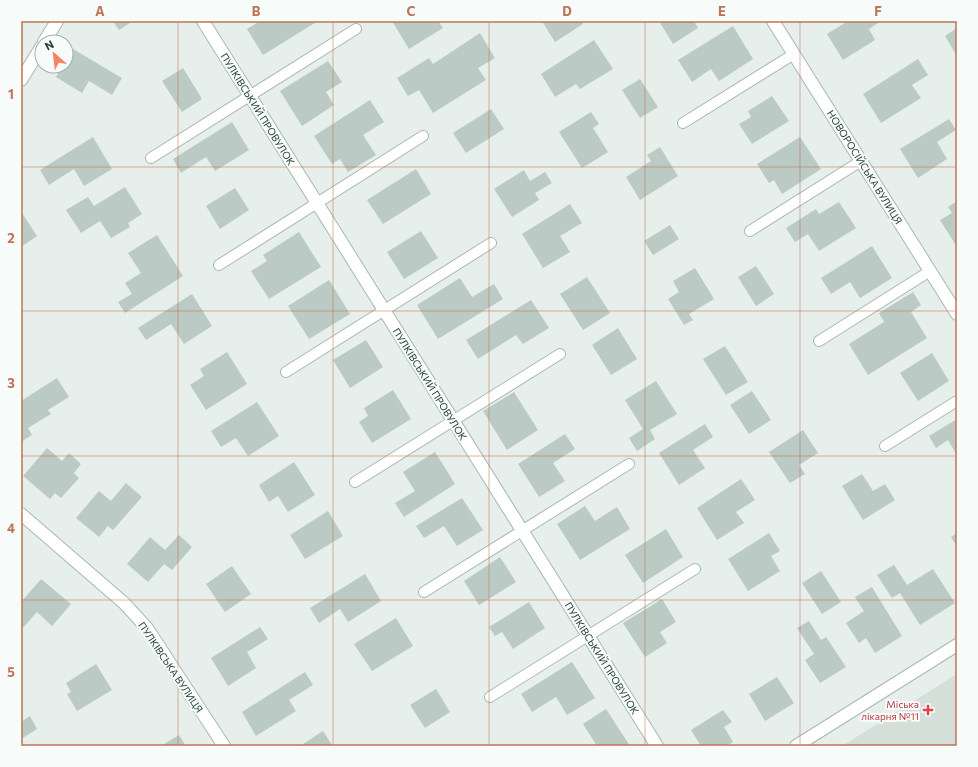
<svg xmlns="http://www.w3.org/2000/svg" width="978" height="767" font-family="Commissioner,sans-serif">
  <rect width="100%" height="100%" fill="#e6efeb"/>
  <path fill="#d4dfda" d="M957,674V746H842Z"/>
  <path fill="#bbcac4" d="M113,21H133L119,30Z
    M260,21H318L263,55L247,29Z
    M392,21H438L443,28L409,49Z
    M542,21H581L583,24L555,42Z
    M659,21H694L698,28L673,44Z
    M848,21H881L869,29L875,40L843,60L827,34Z
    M733,26L753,59L719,81L711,69L692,82L678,60Z
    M957,28V56L945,36Z
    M480,33L495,58L478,68L486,80L433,113L419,90L408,96L397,78L429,58L433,64Z
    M594,40L613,69L580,89L576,84L555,97L541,74Z
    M73,49L122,78L112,95L89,81L82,93L56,77L62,66H66V60Z
    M918,59L928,75L912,85L921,98L881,123L863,94Z
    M328,61L342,82L326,92L334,105L302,126L280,91Z
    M183,68L202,99L182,112L162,81Z
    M640,79L658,107L640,118L622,90Z
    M772,96L789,121L752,144L739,124L751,117L748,111Z
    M370,100L384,122L363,135L376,155L348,172L340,159L332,164L314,136Z
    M491,109L504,129L466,153L453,133Z
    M591,112L599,124L593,128L608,152L582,168L559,132Z
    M949,119L956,130L937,142L947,159L918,178L900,149Z
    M232,122L249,150L215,171L206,157L181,173L173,159Z
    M93,137L112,169L84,186L74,169L49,185L40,170Z
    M800,137L821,169L782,194L774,180L769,183L757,164Z
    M660,147L678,176L640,200L626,177L651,161L647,155Z
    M416,169L431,194L383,224L367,200Z
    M524,170L530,181L545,172L552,183L535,193L539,200L512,217L494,189Z
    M125,187L142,214L128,223L130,227L111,238L100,221L81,233L66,210L88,197L94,206Z
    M235,188L249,210L220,229L206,206Z
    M957,201V247L940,220L952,213L948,207Z
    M839,202L856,228L819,251L808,234L795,242L786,228L816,209L819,214Z
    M570,204L582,223L560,236L570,252L543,268L522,234Z
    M22,213L37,236L21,247V214Z
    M670,225L679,239L653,255L644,241Z
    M421,231L438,258L404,279L387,252Z
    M299,232L321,267L269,299L251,271L267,261L263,255Z
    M157,235L183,276L125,313L118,302L132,294L125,283L141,273L128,253Z
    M872,246L892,278L860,298L850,282L831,294L821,278Z
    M756,266L774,294L756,306L738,277Z
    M695,268L714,299L689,314L693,320L684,325L668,299L679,292L673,281Z
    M587,277L610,313L583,330L560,294Z
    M460,278L472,297L494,284L503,299L438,339L417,305Z
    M329,280L350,314L309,339L288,306Z
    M913,292L921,305L911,312L927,338L868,375L849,344L884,322L879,313Z
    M192,294L212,326L184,344L171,324L146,340L138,328Z
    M531,300L549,328L523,344L516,335L478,359L466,340Z
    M618,328L637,359L611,375L592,345Z
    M366,340L383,367L350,388L333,360Z
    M725,346L748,382L726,395L703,359Z
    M227,352L247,384L206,410L190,385L204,376L200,369Z
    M932,353L949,381L918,401L900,373Z
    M57,378L69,397L48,410L51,414L28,428L32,435L21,442V401Z
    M656,381L677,414L650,430L655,439L637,451L629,438L643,429L625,400Z
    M393,390L411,419L372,443L359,422L368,416L364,408Z
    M752,391L771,420L749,434L730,405Z
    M514,392L538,430L507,450L483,411Z
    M257,402L279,436L248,456L236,438L221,447L211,431Z
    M957,419V455L948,440L936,448L929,436Z
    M705,424L713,437L693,450L705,468L679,485L659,453Z
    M803,430L818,453L799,465L805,474L790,483L769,452Z
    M565,434L575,449L553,463L565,481L539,497L518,464Z
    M47,448L62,461L69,453L81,464L74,473L79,478L61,498L55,493L50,499L23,476Z
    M435,452L455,484L404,517L395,503L415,491L403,472Z
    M294,462L315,495L288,512L278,496L269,502L259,485Z
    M862,474L873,491L885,484L895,500L863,520L842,486Z
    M741,479L755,500L736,512L744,523L717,540L697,508Z
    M126,483L142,497L113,530L108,526L99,537L76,518L99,491L111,501Z
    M462,498L483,530L457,546L444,526L424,538L416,526Z
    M585,506L595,521L617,507L630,529L580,560L557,524Z
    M328,511L343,536L305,559L290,535Z
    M666,529L683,557L643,583L625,555Z
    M769,533L780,551L771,556L780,571L748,591L728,559Z
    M957,533V547L951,537Z
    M179,535L192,547L172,570L164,564L148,582L127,564L150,537L165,550Z
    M500,557L516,582L479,605L464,581Z
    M894,565L907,585L933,569L955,603L920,625L900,593L892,598L877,575Z
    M232,566L251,594L225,612L206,584Z
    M821,571L841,602L822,614L802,583Z
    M365,574L381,601L348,622L340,609L319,623L310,608Z
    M41,579L71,604L52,626L37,612L21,630V602Z
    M872,587L902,636L875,653L866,638L859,643L846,623L864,611L855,597Z
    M662,599L676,622L660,632L667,643L645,657L623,623Z
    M529,602L545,628L513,649L502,632L495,636L489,627Z
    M396,618L413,646L372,671L354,644Z
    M809,621L821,640L826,637L846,667L820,683L805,660L814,654L797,628Z
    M260,627L268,639L247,652L256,668L228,686L211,658Z
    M572,662L595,698L567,715L556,697L532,712L521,694Z
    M96,664L112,690L77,711L67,694L71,692L66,683Z
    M305,672L313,685L289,700L296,711L256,736L242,712Z
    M777,677L794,703L765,721L749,694Z
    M436,689L450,712L425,728L410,705Z
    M606,709L630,746H597L583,724Z
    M723,710L732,722L724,727L733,742L726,746H701L691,730Z
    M30,716L37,729L21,739V722Z
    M323,731L332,745L300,746Z
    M179,735L186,746H161Z"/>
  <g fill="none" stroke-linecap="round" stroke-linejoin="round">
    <g stroke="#a8b8b2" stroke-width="12">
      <path id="service" d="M683,123L794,54
        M151,158L356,29
        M750,231L861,161
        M219,265L423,136
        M819,341L930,271
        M286,372L491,243
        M885,446L957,401
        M355,482L560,354
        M424,592L629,464
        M490,697L695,569"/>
    </g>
    <g stroke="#a8b8b2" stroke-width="14">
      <path id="minor" d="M203,21L657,746
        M773,21L957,314
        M44,42L57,21
        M21,80L42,46
        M21,514L124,603L147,628L224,746
        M796,746L957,645"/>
    </g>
    <use href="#service" stroke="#fff" stroke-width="10"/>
    <use href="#minor" stroke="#fff" stroke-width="12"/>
  </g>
  <path fill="none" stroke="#c07456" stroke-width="1" stroke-opacity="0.55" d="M178,21V746M333,21V746M489,21V746M645,21V746M800,21V746M21,167H957M21,311H957M21,456H957M21,600H957"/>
  <path fill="#e0444e" stroke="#f7fbf9" stroke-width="1.5" d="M926 704h4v4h4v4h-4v4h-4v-4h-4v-4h4z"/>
  <g text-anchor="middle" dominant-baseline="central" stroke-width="4" stroke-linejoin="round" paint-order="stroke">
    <g font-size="10" fill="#24423a" stroke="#f7fbf9">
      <text transform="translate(258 109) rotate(58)">ПУЛКІВСЬКИЙ ПРОВУЛОК</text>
      <text transform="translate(865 167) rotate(58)">НОВОРОСІЙСЬКА ВУЛИЦЯ</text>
      <text transform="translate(430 384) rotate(58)">ПУЛКІВСЬКИЙ ПРОВУЛОК</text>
      <text transform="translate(602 658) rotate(58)">ПУЛКІВСЬКИЙ ПРОВУЛОК</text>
      <text transform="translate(171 667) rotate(56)">ПУЛКІВСЬКА ВУЛИЦЯ</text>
    </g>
    <g font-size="10" fill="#be3a42" stroke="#f7fbf9" text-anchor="end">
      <text x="919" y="704">Міська<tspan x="919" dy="12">лікарня №11</tspan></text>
    </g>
  </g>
  <rect width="978" height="767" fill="none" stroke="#f7fbf9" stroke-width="44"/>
  <g transform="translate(54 54) rotate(332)"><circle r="19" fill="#f7fbf9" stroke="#a3b1ad"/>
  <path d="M0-3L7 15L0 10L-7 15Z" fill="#f4845f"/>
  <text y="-6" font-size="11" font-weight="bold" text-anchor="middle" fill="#24423a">N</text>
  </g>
  <rect x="22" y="22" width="934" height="723" fill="none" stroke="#c07456" stroke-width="1.5"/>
  <g font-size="13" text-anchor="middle" font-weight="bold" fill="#c07456">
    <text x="100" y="16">A</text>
    <text x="256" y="16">B</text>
    <text x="411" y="16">C</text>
    <text x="567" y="16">D</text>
    <text x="722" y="16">E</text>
    <text x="878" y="16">F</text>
    <text x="11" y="99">1</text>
    <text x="11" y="243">2</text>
    <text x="11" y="388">3</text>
    <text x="11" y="533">4</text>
    <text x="11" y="677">5</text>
  </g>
</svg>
